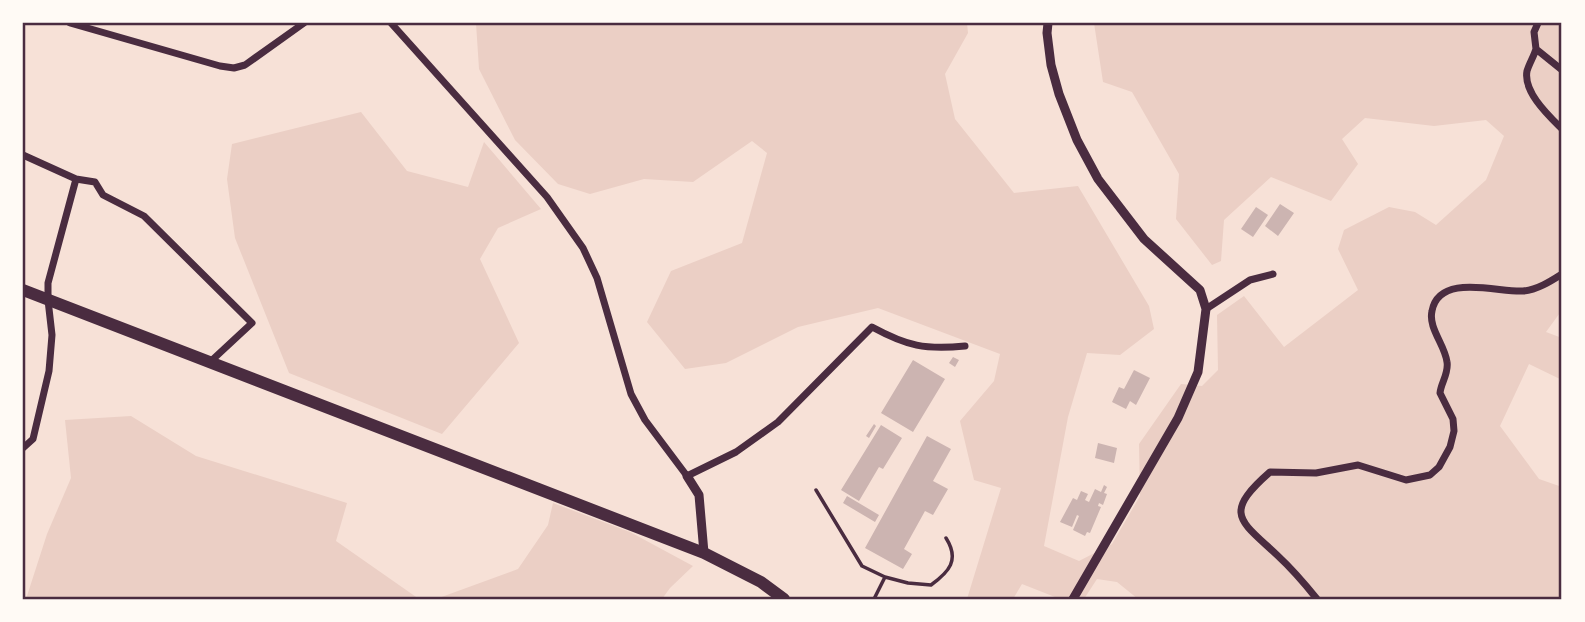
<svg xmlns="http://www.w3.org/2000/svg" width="1585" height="622" font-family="'Varela Round',sans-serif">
  <rect width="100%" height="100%" fill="#f7e1d7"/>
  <path fill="#ebcfc5" d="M476,23H967L968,33L945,74L955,119L1014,193L1078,186L1149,306L1154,329L1120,355L1087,353L1068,417L1044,546L1079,561L1112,544L1140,496L1139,444L1181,384L1202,386L1218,370L1217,315L1244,296L1284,347L1358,290L1338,249L1344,230L1389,207L1415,212L1436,225L1486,180L1504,136L1486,120L1434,126L1365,118L1342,139L1358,164L1331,201L1271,177L1224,220L1221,261L1212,265L1176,219L1179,174L1132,92L1103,82L1094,23H1562V310L1546,332L1562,338V380L1529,364L1500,426L1539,479L1562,487V599H1138L1117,582L1097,579L1084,599H1060L1022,584L1013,599H967L1001,488L974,480L960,421L994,381L1000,354L878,308L798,327L726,363L685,369L647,322L671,271L742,243L767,153L752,141L693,182L644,179L590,194L558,184L515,140L479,69Z
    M361,112L407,171L468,187L484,142L541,209L498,228L480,259L519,343L442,434L289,373L235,238L227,179L232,144Z
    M131,416L196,456L347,503L336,541L419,599H26L47,534L71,478L65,420Z
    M553,503L630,532L693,566L670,588L662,599H436L518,569L548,525Z"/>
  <path fill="#ccb4b1" d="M1280,204L1294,213L1278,236L1265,226Z
    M1256,207L1268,215L1253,237L1241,229Z
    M953,357L959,360L955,367L949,363Z
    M913,360L945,379L913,432L881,413Z
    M1134,370L1150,378L1136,405L1130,401L1126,409L1112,402L1119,387L1124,389Z
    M874,424L876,426L869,438L866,436Z
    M881,425L902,438L883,469L879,467L859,501L841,490Z
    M927,436L951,449L933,481L948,489L933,515L925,511L904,549L912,554L903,569L865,548Z
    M1098,443L1117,448L1114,463L1095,458Z
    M1104,485L1107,487L1104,493L1107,494L1103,505L1099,503L1098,506L1101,507L1090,533L1087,532L1085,536L1073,530L1079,516L1077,515L1072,527L1060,522L1073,498L1077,500L1081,491L1088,494L1085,500L1089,502L1095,489L1101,492Z
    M847,496L879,515L875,522L843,503Z"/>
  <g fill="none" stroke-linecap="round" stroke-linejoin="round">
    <path stroke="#4a2c40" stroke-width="3.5" d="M816,490L862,566L885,577L874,599
      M885,577L908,583L931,585C949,572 960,560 946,538"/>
    <path stroke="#4a2c40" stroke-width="7" d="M70,23L220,66L234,68L245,65L304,23
      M391,23L547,197L583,248L597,278L631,394L645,420L687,476L736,452L778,422L872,327C907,346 925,350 965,346
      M1538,23L1534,32L1536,49L1562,70
      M1536,49C1534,56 1529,64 1527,71C1523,92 1549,116 1562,129
      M23,155L76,179L48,283V300L52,335L49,371L33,439L23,448
      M76,179L95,182L103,195L144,216L252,323L210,362
      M1206,309L1250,280L1273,274
      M1317,599C1305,584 1291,568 1277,555C1240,520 1222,514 1270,472L1316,473L1358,465L1406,480L1430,475L1439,467L1450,447L1454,431L1453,419L1440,393C1441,383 1449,373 1447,362C1445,345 1428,328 1432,311C1439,272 1500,293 1523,291C1537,290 1551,281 1562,274"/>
    <path stroke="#4a2c40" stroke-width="9" d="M1048,23L1047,33L1051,65L1059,94L1077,140L1098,179L1144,239L1200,290L1206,309L1198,372L1178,418L1073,599
      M687,476L699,495L704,553"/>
    <path stroke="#4a2c40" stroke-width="12" d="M23,290L704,553L761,582L784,599"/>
  </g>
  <rect width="1585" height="622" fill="none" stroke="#fffaf5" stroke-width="49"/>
  <rect x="24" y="24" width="1536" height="574" fill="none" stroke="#4a2c40" stroke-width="2.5"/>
</svg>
